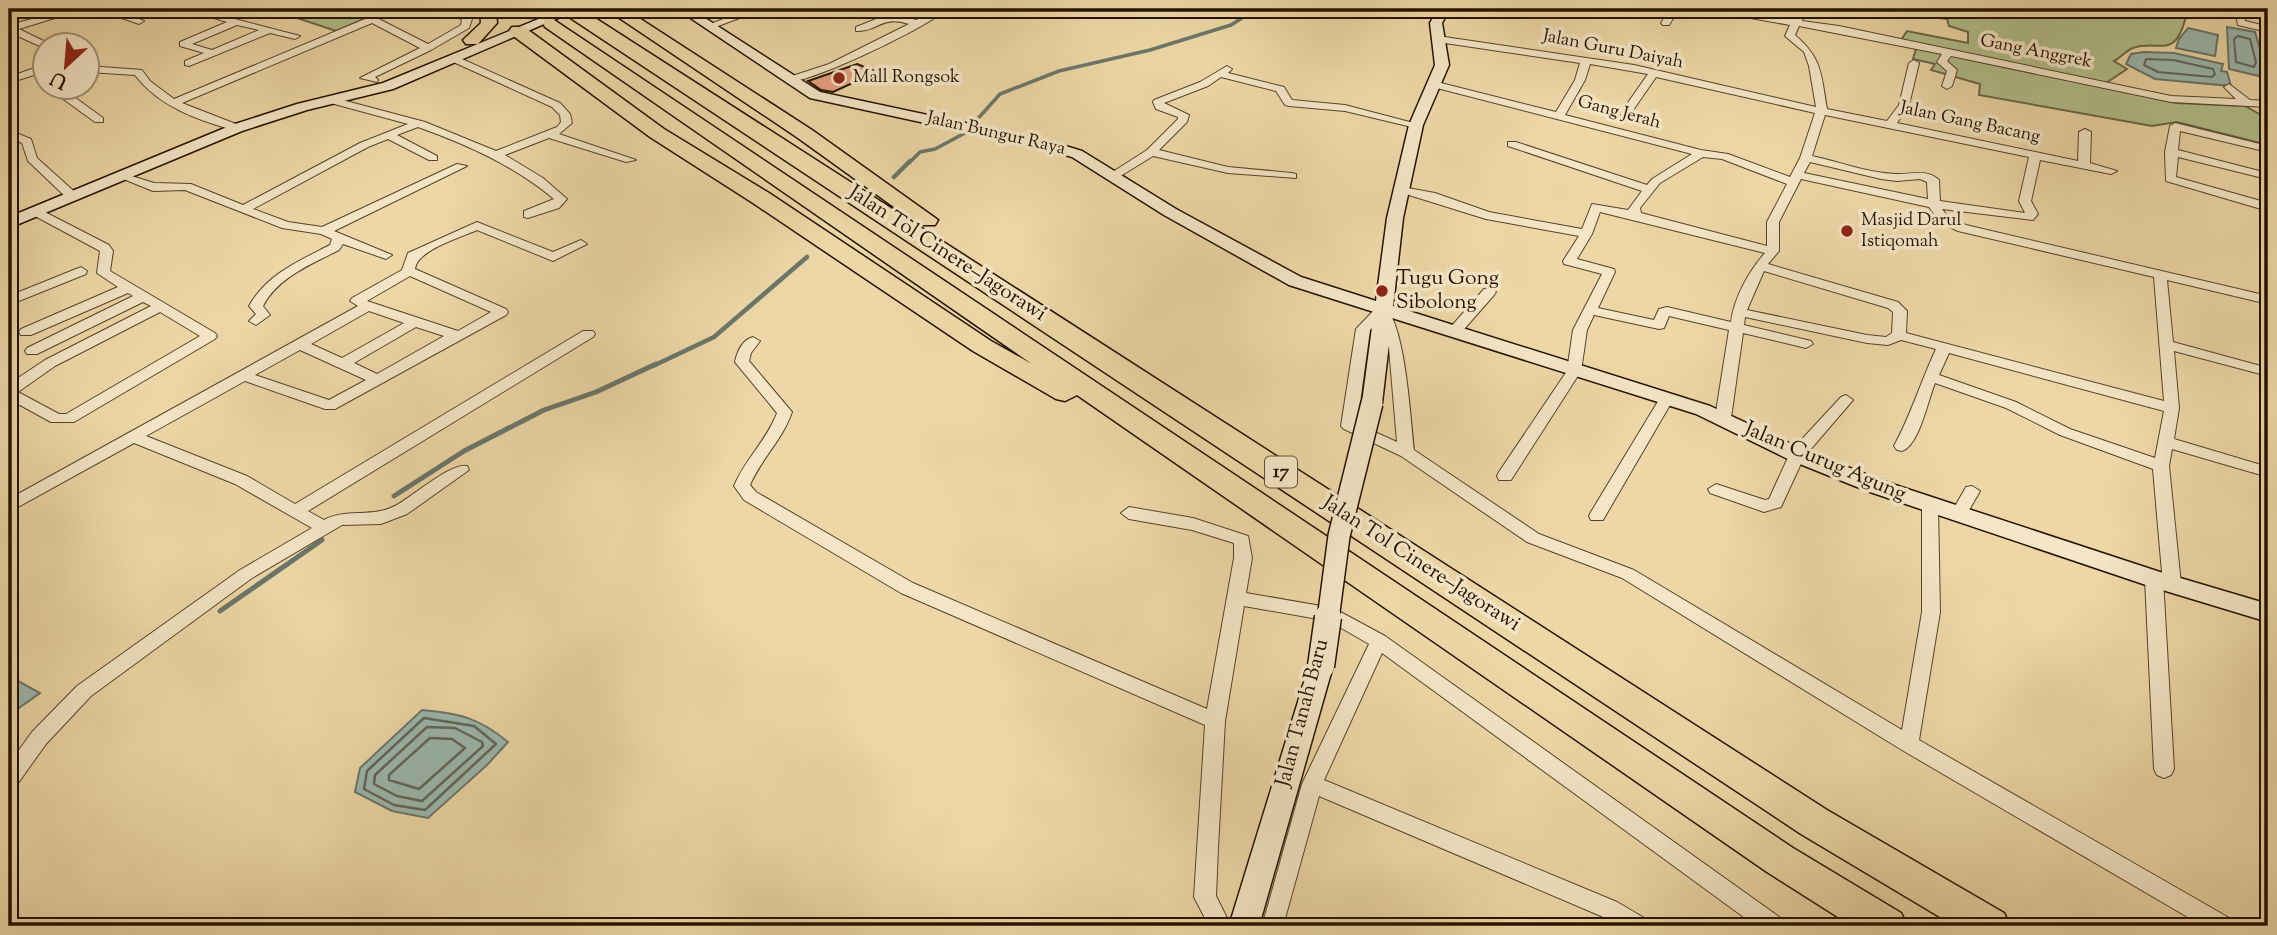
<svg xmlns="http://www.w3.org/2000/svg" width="2277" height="935" font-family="'Sorts Mill Goudy',serif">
  <rect width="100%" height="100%" fill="#edd7a6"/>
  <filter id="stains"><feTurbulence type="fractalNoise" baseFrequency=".00286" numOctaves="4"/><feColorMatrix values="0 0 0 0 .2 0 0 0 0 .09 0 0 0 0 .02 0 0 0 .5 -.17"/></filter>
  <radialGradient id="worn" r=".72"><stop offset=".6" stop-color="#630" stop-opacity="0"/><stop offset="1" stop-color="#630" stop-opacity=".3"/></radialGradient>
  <path fill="#b2bf8c" stroke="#6b6846" stroke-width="2" d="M270,9L342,10L367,18L336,31Z
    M1892,9H2167L2186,17C2174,61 2160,39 2133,48C2127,50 2120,58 2114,61L2127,69L2103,85L2176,103L2245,106L2268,119V145L2177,122L2152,126L1979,95L1980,84L1931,70L1935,64L1913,59L1917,46L1899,43L1907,31L1968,43V32L1949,26L1947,19L1894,12Z"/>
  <path fill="#9bb8af" stroke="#6b7669" stroke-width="2" d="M2227,27L2255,32L2264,63L2259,76L2229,69Z
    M2188,28L2218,35L2215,56L2176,48L2179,39Z
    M2144,52L2174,53L2223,64L2221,71L2227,72L2231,86L2155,79L2126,64L2131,54Z
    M9,676L40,693L9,715Z
    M422,710C459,713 479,718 508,742L487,765L428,818L392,811L355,792L360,768Z"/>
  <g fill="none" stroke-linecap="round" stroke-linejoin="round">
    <path stroke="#606558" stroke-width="2" d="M2238,36L2250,39L2256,62L2254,67L2236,62L2234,39Z
      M2146,59L2173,60L2213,69L2215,74L2212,77L2158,72L2144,65Z"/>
    <path stroke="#606558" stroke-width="2.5" d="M424,718L474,726L496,744L425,810L394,805L364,789L367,771Z
      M427,727L455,728L482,742L483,746L422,801L397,796L374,784L375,775Z
      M430,738L452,739L465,748L419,789L389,780V775Z"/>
    <path stroke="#6b7669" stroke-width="3.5" d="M909,163L920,152L935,149L965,133L1000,94L1059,71L1150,50L1231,25L1242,18L1247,9"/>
    <path stroke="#6b7669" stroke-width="4.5" d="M894,177L910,161
      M653,366L714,337L807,257"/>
    <path stroke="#6b7669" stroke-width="5" d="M394,496L464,451L544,410L596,392L656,364
      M220,611L322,540"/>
  </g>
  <path fill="#e69f81" stroke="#241201" stroke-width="2" d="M857,64L877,72L833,92L821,90L808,81Z"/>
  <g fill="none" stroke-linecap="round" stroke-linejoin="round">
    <path stroke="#cfb98d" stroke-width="18" stroke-dasharray="18 9" stroke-linecap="butt" d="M529,9L551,23"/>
    <g stroke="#56432a" stroke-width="2">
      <path id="street" d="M70,9H84L19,29L50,44L46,46V49L9,32V25Z
        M115,9H125L128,14L144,21L139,24L122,18Z
        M185,9C197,9 210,15 220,15C229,15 238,9 249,9L231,18L300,36L295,39L270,33L189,66L185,65V61L204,53L180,46V42L227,22ZM237,25L259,30L212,50L192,44Z
        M348,9H359L428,44L461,25L462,20L449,9H459L472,19L469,28L431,50L375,77L378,80L377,82L360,78L420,48L372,23L182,103L241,126V130L237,131C200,121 159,107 135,75L88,72V66L142,70L150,81L174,99L365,19Z
        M750,9H763L713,28L705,26Z
        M844,9H857L835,18L830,15Z
        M867,9H880L916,20L925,16L915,9H925L937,16C918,31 809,84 786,82V78L829,64L909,24C880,15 879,32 856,31V27L884,16Z
        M1670,9H1679L1669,25H1663L1661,23Z
        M1700,9H1722L1793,19L1798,9H1806L1802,21L1839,26L2171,96L2236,99L2224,87L2229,84L2250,100L2268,101V107L2171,102L1951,56L1947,61L1957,70L1952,86L1947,89L1942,86L1947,71L1937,62L1942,54L1799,26L1795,35C1823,59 1821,75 1827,109L1887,121L1899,105L1909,63L1914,60L1919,63L1909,105L1897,123L2078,161L2079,132L2085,129L2091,132L2090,163L2117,171L2111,174L2040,160L2031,201L2038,214L2033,220L1942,209L1949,218L1966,225L2268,296V304L2167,280L2173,342L2268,368V376L2174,351L2179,408L2174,439L2268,467V477L2172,449L2169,466L2181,584L2178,589H2166L2163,584L2153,469L2060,435L2006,408L1935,383C1928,400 1919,446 1902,451L1897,450L1894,446C1911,415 1921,381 1936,349L1901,340L1888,345L1867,343L1745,317L1744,325L1811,341L1813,344L1806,348L1743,333L1731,418L1723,423L1715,418L1729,330L1669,316L1664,328L1659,329L1594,315L1587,330L1581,371L1511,480H1499L1497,476L1499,472L1567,371L1573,330L1602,274L1564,264L1563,261L1579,236L1486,219L1396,191L1402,187L1435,193L1489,212L1582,229L1592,204L1628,210L1642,191L1508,146V142H1516L1647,185L1652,179L1692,154L1429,86V82L1433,81L1556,112L1575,80L1580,63L1438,42L1433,39L1438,36L1634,65L1816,107L1809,66L1804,52L1785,36L1790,25ZM1590,64L1648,74L1620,114L1625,117L1629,116L1656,77L1815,113L1800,158L1790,177L1728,154L1701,150L1565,115L1585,80ZM1825,115L2029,157L2019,201L2025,213L1940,201L1939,180C1925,168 1912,175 1896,174C1868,173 1840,162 1812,156ZM1703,157L1722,159L1787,184L1767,222V246L1641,213L1640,208L1660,183ZM1810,162L1881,179L1897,181L1920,179L1927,182L1928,199L1804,173ZM1801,179L1929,207L1941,223L1958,231L2154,277L2164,401L1906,333L1907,311L1898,302L1768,264L1779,251V222ZM1600,212L1765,253C1749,271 1734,298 1731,322L1667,307L1659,309L1654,320L1598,308L1615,272L1614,269L1577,259L1592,234ZM1764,271L1888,308L1893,312L1892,333L1886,337L1867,335L1747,310ZM1949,353L2164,411L2155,458L2070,429L2016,402L1939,375Z
        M2176,9H2184L2185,10L2180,13Z
        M2235,9H2243L2245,21L2262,25L2260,9H2268V39L2263,36V31L2238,25Z
        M453,55L560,103L570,114L572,123L559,134L636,160L626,162L549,138L505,155L543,178L567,199L559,208L528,218L524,217V211L554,199C513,165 468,145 418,127L397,135L437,156V160H429L388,139L368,147L253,209L288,222L322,227L457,164L467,166L334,231L392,255L386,259L343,244L339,250C312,264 278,277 263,306L270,315L256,325L249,321L256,314L249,306C267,274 299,261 330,245L332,239L321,234L282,228L185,190L153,191L116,176L122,173L154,183L191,184L243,205L360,143L408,124L327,102V98L331,97L425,122L496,151L557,127L561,122L560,115L552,107L449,60V56Z
        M46,64V71L9,83V77Z
        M1227,66L1232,69L1228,73L1284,87L1292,100L1345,105L1421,125L1416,128L1345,111L1289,106L1285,105L1276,91L1221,77L1208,86L1164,103L1189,115L1187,122L1159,150L1228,167L1292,173L1296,174V178L1228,173L1153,156L1119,177H1111V173L1147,150L1178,119V117L1156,109L1153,102L1154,100L1200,82Z
        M57,88H69L66,91L103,118V122H95L55,93L54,91Z
        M2175,123L2268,146V152L2180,131L2178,150L2267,173L2268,176L2263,178L2178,157L2176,177L2268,203V211L2166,181L2165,152L2170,126Z
        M9,130L31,139L37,158L77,194V200H69L28,161L22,143L9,137Z
        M37,208L109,245L113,251L110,271L215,333L217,336L215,339L74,422H51L9,399V384L45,360L151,306L143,302L37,354H27L25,351L27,348L133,296L128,293L31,335H21L19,332L21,329L118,287L97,273L100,251L33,215V209ZM160,312L200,336L66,414H59L18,392L55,366Z
        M477,222L553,252L581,240L587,244L553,261L477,230C460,238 417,250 415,269L506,309L508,312L506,315L335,409H325L245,381L146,436L247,476L295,504L583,331H593L595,334L593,337L308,511L324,520C346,508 372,518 395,506C411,498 451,462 467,466L469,470L407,514L381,524L342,525L252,578L91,696L46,744L16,786L9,789V764L32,732L77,686L240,570L312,528L235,484L134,443L9,512V499L358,306L350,301L352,298L402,270L408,253ZM410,276L491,312L458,331L367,301ZM369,311L404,323L342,358L311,344ZM416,327L444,336L377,374L354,363ZM300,350L366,380L329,400L255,375Z
        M81,267L87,271L86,274L9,305V296Z
        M1489,288L1496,292L1494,295L1459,335H1449L1447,332L1449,329L1484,289Z
        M1382,306C1405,314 1411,425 1414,450L1539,534L1634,570L1902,730L1922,612V506L1924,502H1936L1938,506L1940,612L1919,740L2231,919L2234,926H2203L1902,750L1622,578L1527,542L1401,456L1344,429L1341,426L1356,329L1377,307ZM1379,321L1389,348L1397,442L1357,424L1370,330Z
        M753,337L760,341L751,353L749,361L792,412C783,439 761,459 750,485L756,492L913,583L1207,709L1234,558V543L1192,530L1129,519L1121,513L1129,507L1193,518L1248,536L1252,558L1246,593L1333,608L1385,636L1782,919L1785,926H1756L1382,653L1324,780L1617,902L1646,919L1649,926H1618L1601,916L1319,796L1283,926H1259L1265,916L1302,784L1369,644L1329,621L1244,606L1225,721L1218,848L1216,896L1231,926H1209L1194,897L1205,725L901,593L744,500L734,486C745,459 767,440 777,413L735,362C737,352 742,340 753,337Z
        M1667,393L1674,398L1603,520H1591L1589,516L1591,512L1660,398Z
        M1846,395L1853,400L1804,457L1781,507L1764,512L1710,493L1708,489L1716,484L1765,500L1769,499L1791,451L1841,397Z
        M1972,486L1980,491L1964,519L1958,521L1952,519L1950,515L1966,487Z
        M2154,573L2160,574L2163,579L2174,769L2171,775L2164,778L2157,775L2154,769L2145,579L2148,574Z"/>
    </g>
    <g stroke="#241201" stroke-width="3">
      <path id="secondary" d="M563,9H579L393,89L307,110L242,131L9,228V217L232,125L297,104L383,83Z
        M677,9H691L820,92L1049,141L1082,151L1176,209L1301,277L1376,301L1387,218L1409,125L1435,65L1430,23L1438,9H1450L1442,23L1449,65L1423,125L1403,218L1393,306L1710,406L1804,450L1883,481L2160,572L2268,604V622L2146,585L1867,491L1790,460L1696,414L1392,318L1382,403L1379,407H1365L1362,403L1374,312L1289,285L1164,215L1072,157L1045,149L810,98Z
        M1321,656L1330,659L1333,666L1259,926H1229L1309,666L1312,659Z"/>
    </g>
    <g stroke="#241201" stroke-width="3">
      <path id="highway" d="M480,9H496L497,23L478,44H466L463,40L481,23Z
        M569,9H581L1827,810L2004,913L2010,926H1955L1801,834L569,17Z
        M606,9H625L812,130L938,220L935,225H919L798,138Z
        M551,18L1793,848L1901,913L1907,926H1852L1767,872L1077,395L1065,401L1056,399L973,351L753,203L650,137L512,35L509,31L512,27H524L664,129L769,193L991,341L1032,364L545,27L543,23L545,19Z"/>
    </g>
    <use href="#street" fill="#f3e5c5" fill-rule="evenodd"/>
    <use href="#secondary" fill="#f3e5c5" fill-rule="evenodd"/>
    <use href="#highway" fill="#edd7a6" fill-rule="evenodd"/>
    <g stroke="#241201" stroke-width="24" stroke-linecap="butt">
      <path id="secondary-bridge-far1" d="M1328,619L1339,536L1372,403"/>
    </g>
    <g stroke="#241201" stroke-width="29" stroke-linecap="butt">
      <path id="secondary-bridge" d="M1321,666L1328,617"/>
    </g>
    <use href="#secondary-bridge-far1" stroke="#f3e5c5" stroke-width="21"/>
    <use href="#secondary-bridge" stroke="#f3e5c5" stroke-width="26"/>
  </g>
  <g fill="#8f2418" stroke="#f3e5c5" stroke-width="2.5">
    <circle cx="839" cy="78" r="7"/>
    <circle cx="1847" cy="231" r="7"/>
    <circle cx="1382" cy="291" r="7"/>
  </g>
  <g text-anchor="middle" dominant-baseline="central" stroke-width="7" stroke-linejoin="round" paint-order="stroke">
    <g font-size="18" fill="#241201" stroke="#f3e5c5">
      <text transform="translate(1613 50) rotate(11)">Jalan Guru Daiyah</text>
      <text transform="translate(2036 52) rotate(11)">Gang Anggrek</text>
      <text transform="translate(1619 113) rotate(15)">Gang Jerah</text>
      <text transform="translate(1970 123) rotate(12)">Jalan Gang Bacang</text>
      <text transform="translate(996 134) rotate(13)">Jalan Bungur Raya</text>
    </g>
    <g font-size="18" fill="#241201" stroke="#f3e5c5" text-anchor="start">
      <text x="853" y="78">Mall Rongsok</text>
      <text x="1861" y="221">Masjid Darul<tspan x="1861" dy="21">Istiqomah</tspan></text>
    </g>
    <rect fill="#f3e5c5" stroke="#62513c" stroke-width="2" x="1265" y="456.5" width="32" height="31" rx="5"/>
    <g font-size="19" font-weight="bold" fill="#241201">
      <text x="1281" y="472">17</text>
    </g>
    <g font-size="21" fill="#241201" stroke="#f3e5c5">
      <text transform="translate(947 254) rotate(33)">Jalan Tol Cinere–Jagorawi</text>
      <text transform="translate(1825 462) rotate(23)">Jalan Curug Agung</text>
      <text transform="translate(1421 564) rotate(33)">Jalan Tol Cinere–Jagorawi</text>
      <text transform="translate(1303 713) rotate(-75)">Jalan Tanah Baru</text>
    </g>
    <g font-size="21" fill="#241201" stroke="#f3e5c5" text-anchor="start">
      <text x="1396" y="279">Tugu Gong<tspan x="1396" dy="24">Sibolong</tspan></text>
    </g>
  </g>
  <rect width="2277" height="935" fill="none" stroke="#edd7a6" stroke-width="35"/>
  <rect x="10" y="10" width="2256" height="914" fill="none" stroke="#241201" stroke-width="3.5"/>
  <rect x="18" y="18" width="2242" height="900" fill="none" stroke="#241201" stroke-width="2"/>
  <g transform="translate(66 66) rotate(206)"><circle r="33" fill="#f3e5c5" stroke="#a09177" stroke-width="2"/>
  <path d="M0-5L12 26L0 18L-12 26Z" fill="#8f2418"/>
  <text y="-10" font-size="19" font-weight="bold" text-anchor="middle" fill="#241201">U</text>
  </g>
  <rect width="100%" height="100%" filter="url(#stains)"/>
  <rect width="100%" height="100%" fill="url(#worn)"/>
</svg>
